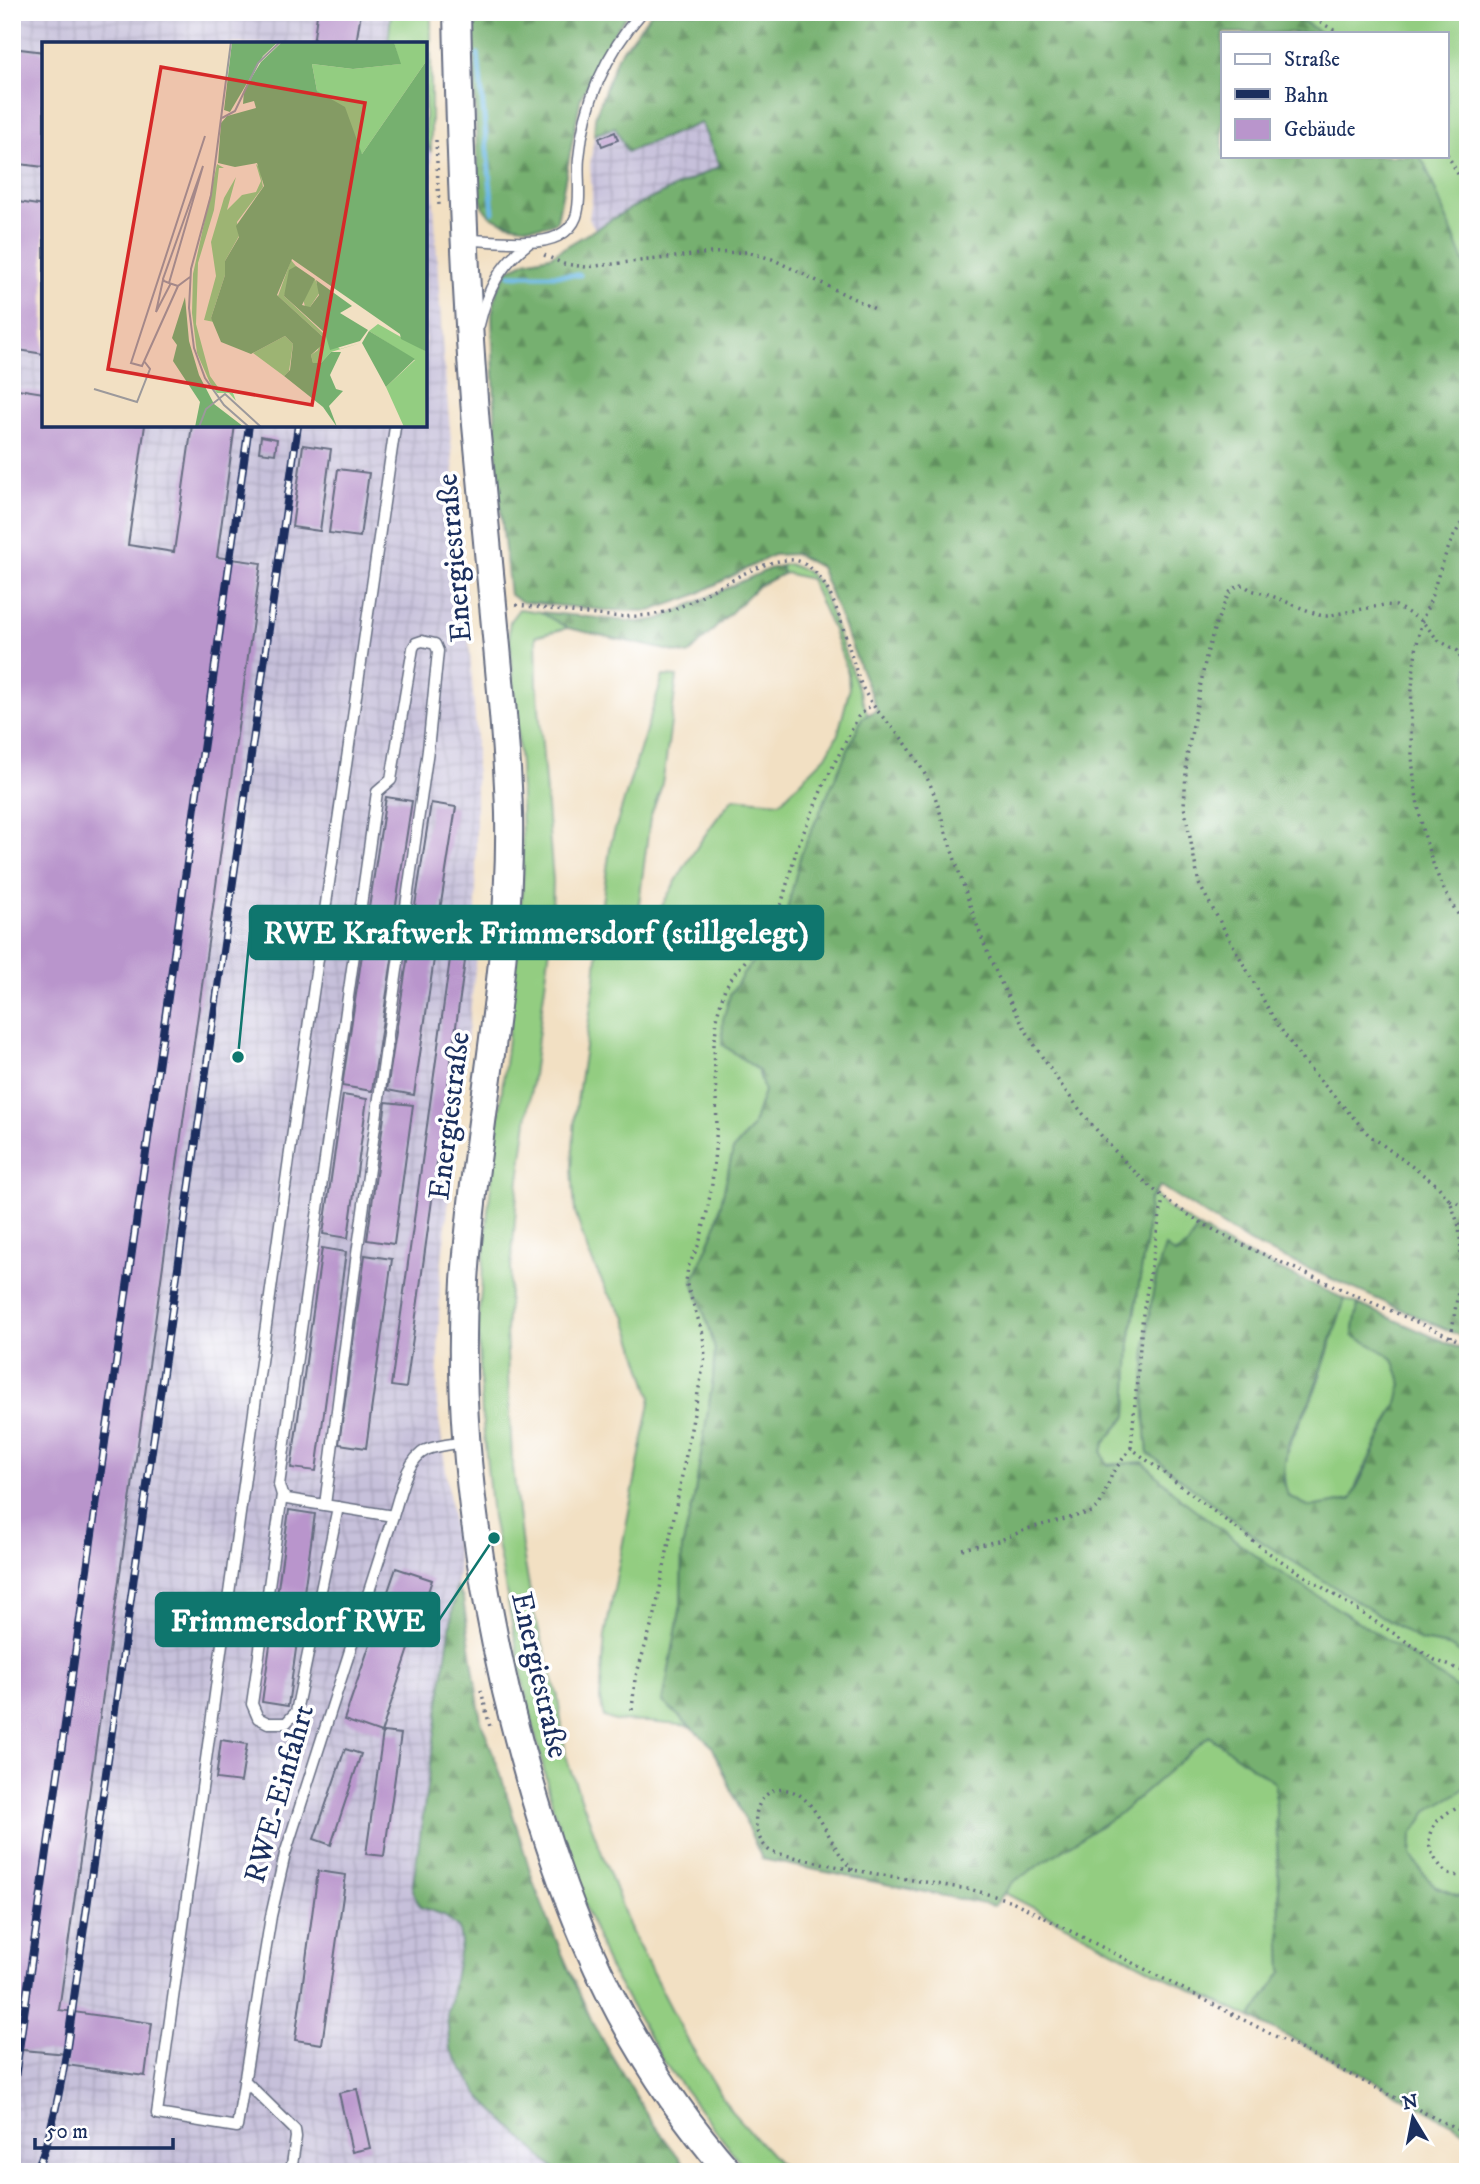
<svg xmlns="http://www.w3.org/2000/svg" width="1480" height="2184" font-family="'IM FELL DW Pica',serif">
  <defs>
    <pattern id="industrial-grid" width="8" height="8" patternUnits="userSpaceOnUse" patternTransform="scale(1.75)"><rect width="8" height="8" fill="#c6c0da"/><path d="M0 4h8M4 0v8" fill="none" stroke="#aaa5be"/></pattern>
    <pattern id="forest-firs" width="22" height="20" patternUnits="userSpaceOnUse" patternTransform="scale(1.75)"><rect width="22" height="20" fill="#76b06f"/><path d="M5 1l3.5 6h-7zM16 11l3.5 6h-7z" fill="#60905e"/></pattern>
  </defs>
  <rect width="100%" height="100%" fill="#fff"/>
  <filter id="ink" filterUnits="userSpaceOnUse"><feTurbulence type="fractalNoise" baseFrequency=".0143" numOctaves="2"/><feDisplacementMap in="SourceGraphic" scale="14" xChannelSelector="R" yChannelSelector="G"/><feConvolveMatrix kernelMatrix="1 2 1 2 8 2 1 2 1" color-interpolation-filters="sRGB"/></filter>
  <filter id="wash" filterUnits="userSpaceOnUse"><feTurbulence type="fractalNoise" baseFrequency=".00686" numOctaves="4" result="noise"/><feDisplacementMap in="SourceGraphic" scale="28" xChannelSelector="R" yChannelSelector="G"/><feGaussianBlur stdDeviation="1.57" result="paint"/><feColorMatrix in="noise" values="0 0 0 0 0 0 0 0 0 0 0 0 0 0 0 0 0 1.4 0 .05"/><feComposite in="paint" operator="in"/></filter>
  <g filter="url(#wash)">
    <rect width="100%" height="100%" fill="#f2e0c3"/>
    <path fill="url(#industrial-grid)" d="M12,12H390L388,44H44V425H425V141L431,152L442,340L463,572L450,574V580L451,587L465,586L476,732V961L440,1278L437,1404L459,1568L412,1891L420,1907L444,1915L459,1929L461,1943L447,2016L483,2100L557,2172H12Z
      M701,123L720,166L631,208L595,229L589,219L592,197L590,165L594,135L615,127L627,152Z"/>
    <path fill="#93cd81" stroke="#577e70" stroke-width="2" d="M391,12H431V152L425,141V44H388Z
      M1261,12H1468V272L1425,165L1419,156H1447V33H1321L1304,22Z
      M788,564L806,571L820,585L868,715L862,718L801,854L783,927L744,973L722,1044L758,1070L764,1091L752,1128L733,1150L716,1226L693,1281L708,1324L715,1350L713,1379L694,1499L682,1548L681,1605L663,1702L690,1726L648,1722L615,1721L604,1717L600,1700L605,1636L651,1397L626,1318L607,1292L588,1252L575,1212L572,1168L575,1115L595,979L601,909L611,842L663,676L677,677L665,767L661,788L650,818L638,911L642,921L652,924C676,880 701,836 733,798L780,802L826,756L838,734L849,691L848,673L832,628L810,579L786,573L783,574L781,566Z
      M519,609L540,612L568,628L536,636L537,683L553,881L551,940L517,1195L506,1331L512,1458L522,1547L534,1614L558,1697L566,1758L632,1933L688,2041L731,2111L787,2172H750L739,2161L663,2061L608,1966L582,1898L553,1808L525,1692L492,1517L482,1414L478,1326L488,1211L512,1004L523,878L520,765L509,629L510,621Z
      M1154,1194L1166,1207L1198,1227L1188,1245L1174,1254L1165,1247C1144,1307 1141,1391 1148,1453L1262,1542L1421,1641L1449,1646L1468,1658V1696L1398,1647L1267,1564L1179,1498L1143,1462L1107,1465L1102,1452L1104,1443L1127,1416L1130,1342L1146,1240L1149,1200Z
      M1345,1299L1358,1304L1353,1336L1374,1346L1393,1359L1402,1384L1397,1403L1358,1481L1351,1500L1310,1507L1288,1496C1275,1457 1297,1432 1312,1398C1325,1366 1334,1331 1345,1299Z
      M1208,1736L1275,1782L1282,1972L1251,2018L1155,1972L1003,1892L1013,1882L1123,1811Z
      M1468,1784V1892L1459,1896L1436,1887L1421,1871L1411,1855L1412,1835L1428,1810L1460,1792Z"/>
    <path fill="url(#forest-firs)" stroke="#487066" stroke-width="2" d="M472,12H630L614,32L581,97L557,221C543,232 495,226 485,210C481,204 480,195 478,188Z
      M652,12H1261L1304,22L1321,33H1223V156H1419L1425,165L1468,272V1339L1250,1243L1160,1186L1149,1200L1146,1240L1130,1342L1127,1416L1104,1443L1102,1452L1107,1465L1143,1462L1180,1498L1267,1564L1398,1647L1468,1696V1784L1460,1792L1428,1810L1412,1835L1411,1855L1421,1871L1436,1887L1459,1896L1468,1892V2133L1374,2081L1251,2018L1282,1972L1275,1783L1209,1736L1123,1811L1013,1882C1006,1890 1001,1900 993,1906L762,1859L712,1746L663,1702L681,1605L682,1548L694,1499L713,1379L715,1350L708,1324L693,1281L716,1226L733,1150L752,1128L764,1091L758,1070L722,1044L723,1020L730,995L744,973L783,926L801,854L862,718L877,710L820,567L796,554L773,555L693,596L650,611L604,610L522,602L510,595L497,477L492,314L497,290L508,270L526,261L550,256L631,208L720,166L701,123L627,152L615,127L594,135L595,117L617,57Z
      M781,566L783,574L758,586L688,655L568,628L540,612L637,622L660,619L769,569Z
      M1198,1227L1235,1249L1345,1299L1311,1398L1287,1446L1283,1480L1288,1496L1310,1507L1351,1500L1397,1403L1402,1384L1393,1359L1374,1346L1353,1336L1358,1304L1468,1352V1658L1449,1646L1421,1641L1262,1542L1148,1453C1141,1390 1144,1307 1165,1247L1175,1254L1188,1245Z
      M456,1587L463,1598L481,1721L499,1769L535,1887L560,1949L594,2026L649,2118L690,2172H557L483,2100L450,2049L447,2016L461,1943L459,1929L444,1915L420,1907L412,1891Z"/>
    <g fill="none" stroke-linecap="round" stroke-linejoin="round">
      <path stroke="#6bb8e4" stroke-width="5" d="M478,54L493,212
        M510,275H580"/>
    </g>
    <g id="blocks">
      <path fill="#b995cc" d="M310,12H361L356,44H313L317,15Z
        M12,48L44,52V167L12,163Z
        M615,132L618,140L602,146L599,138Z
        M12,201L44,206V354L12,349L16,321L12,320Z
        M12,388L44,393V425H145L128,545L174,552L192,425H235L217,557L261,563L59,2010L152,2023L145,2076L66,2065L67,2054L12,2049Z
        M261,436L277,439L275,454L259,452Z
        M303,445L331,449L320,531L292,527Z
        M338,469L369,473L360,537L329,533Z
        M386,797L412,801L391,937L365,934Z
        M431,803L456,807L435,942L410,938Z
        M363,948L393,953L372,1091L342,1086Z
        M408,955L434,959L414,1095L387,1090Z
        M450,959L465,961L406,1388L391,1386Z
        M343,1095L367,1099L348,1238L323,1234Z
        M386,1102L413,1105L394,1244L367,1240Z
        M322,1248L346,1252L316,1471L291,1468Z
        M365,1255L392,1259L366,1448L339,1444Z
        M289,1510L315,1514L288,1706L262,1702Z
        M396,1568L432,1580L381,1733L344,1720Z
        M383,1732L401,1734L384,1856L366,1854Z
        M221,1740L247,1744L241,1782L216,1779Z
        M345,1749L361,1754L331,1845L314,1839Z
        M318,1871L346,1875L322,2044L295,2040Z
        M357,2089L370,2148L352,2152L339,2093Z"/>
    </g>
  </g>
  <g filter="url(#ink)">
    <use href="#blocks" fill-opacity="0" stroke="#666d81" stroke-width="2"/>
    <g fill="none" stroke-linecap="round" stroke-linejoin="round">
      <g stroke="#666d81" stroke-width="13">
        <path id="service" d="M467,240C491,240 537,247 558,236C566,232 573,225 576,217C582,199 577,176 579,158C584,103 606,53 642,12
          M479,325C487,290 501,263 530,242
          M395,427L289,1159L157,2114L237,2127L271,1916L285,1854L393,1516C400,1496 405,1461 426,1450C438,1445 453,1444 465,1442
          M282,1495L252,1704L258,1718L268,1723H286L296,1712L338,1507
          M325,1505L356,1261L428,750L438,651L435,644L422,641L416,643L413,648L391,780L377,792L279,1485L282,1495L287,1499L393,1516
          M244,2080L295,2130L296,2137L291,2172"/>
      </g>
      <g stroke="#666d81" stroke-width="30">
        <path id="secondary" d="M457,12C460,150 465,288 476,425C483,499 490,573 497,647C502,703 508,759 509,814C512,971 475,1125 465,1281C456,1418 475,1557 506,1691C550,1872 604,2028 729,2172"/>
      </g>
      <path stroke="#666d81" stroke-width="3.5" stroke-dasharray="2 5" stroke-linecap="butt" d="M1302,12L1339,33
        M436,140L439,206
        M1447,154L1468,192
        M544,255L564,264L586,267L711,253L747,252L772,259L875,309
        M1468,511C1461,524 1453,536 1448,549C1440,567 1435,586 1429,604C1426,611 1423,617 1421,624C1401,711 1408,856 1468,927
        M451,579L469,578
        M516,605C564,609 628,626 674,609C705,598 771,549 801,562C837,578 847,651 861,684C870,705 883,717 898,734C909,746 920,765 928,780C937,798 942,820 948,839C965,889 980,941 1004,989C1036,1056 1084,1121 1137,1174C1185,1222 1248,1247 1309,1275C1362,1298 1415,1321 1468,1345
        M1450,1200L1468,1208
        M1451,1337L1460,1279L1461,1249L1459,1226L1450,1201L1437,1185L1368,1134L1302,1060L1274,1019L1199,884L1184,806L1187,756L1206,657L1215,626L1229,593L1237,586L1243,585L1251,590L1272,596L1319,615L1326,616L1384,605L1396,606L1422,621L1438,640L1458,651L1468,680
        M1131,1448L1143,1313L1163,1198
        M962,1549L998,1541L1030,1528L1092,1512L1100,1504L1113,1472L1131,1448L1266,1551L1435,1660L1468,1673
        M481,1690L490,1727
        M632,1710L635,1679L655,1614L705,1357L703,1334L686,1282L688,1267L699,1244L706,1217L712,1184L717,1126L714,1045L718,1012L725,988L735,973L775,927L797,848L824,784L858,717L871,705
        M1468,1802C1429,1818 1414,1842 1448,1874L1465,1877L1468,1875
        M853,1870C831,1850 819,1804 796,1793C758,1775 741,1829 771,1852L853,1870L973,1890L1012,1901L1468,2135"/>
      <use href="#service" stroke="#fff" stroke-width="10"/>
      <use href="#secondary" stroke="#fff" stroke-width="26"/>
      <g stroke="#1b2f5e" stroke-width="8">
        <path id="rail" d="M12,2099L249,425
          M36,2172C52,2133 59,2095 66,2054L298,425"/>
      </g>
      <use href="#rail" stroke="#fff" stroke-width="5" stroke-dasharray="16" stroke-linecap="butt"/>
    </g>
  </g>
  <g text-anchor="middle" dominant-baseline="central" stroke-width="7" stroke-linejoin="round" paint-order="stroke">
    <g font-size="30" fill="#1b2f5e" stroke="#fff">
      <text transform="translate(455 558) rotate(-95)">Energiestraße</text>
      <text transform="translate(450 1116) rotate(-83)">Energiestraße</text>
      <text transform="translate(539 1675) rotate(77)">Energiestraße</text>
      <text transform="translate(280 1794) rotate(-74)">RWE-Einfahrt</text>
    </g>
  </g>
  <g transform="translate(42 42)">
    <rect width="385" height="385" fill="#f2e0c3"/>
    <path d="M352,0H385V18L320,112L275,49L270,22L311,27L358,22ZM175,122L182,126H177L172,168L156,221L154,282L168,334L178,348L191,351L194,359L187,351H175L168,341L155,311L150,271L151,232ZM214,122L218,126L221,145L195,180L197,194L183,219V233L169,276L172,280L162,278L174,234L169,200L182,156L194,135L185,168L200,153L214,150L219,139ZM249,218L254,224L242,254L298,307L319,301L289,310L279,321H271L269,313L276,308L280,294L236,254ZM273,237L278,250L268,265H263L261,256ZM336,282L385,310L383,385H362L344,345L373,318L327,289ZM243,294L251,302L247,329L242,334L211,311Z" fill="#93cd81"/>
    <path d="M190,0H236L221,14L188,70L182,68ZM240,0H352L359,22L311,27L270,22L275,49L303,65L320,112L385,18V310L359,297L358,292L250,217L235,253L280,294L282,301L269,313L271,321H279L289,310H299L288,333L294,347L301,349L287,364L295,385L281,365L242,334L248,328L251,302L243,294L209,312L179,300L169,276L183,233V219L197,195L194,184L222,144L215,121L193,125L176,121L179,81L185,74L214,66L212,59L201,62L202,48L219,20ZM254,224L273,237L260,263L268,265L277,253L274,238L310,264L298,271L326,288L318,299L288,308L283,291L242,254L247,228ZM143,255L147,299L157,333L172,362L202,385H153L158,360L131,319L135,303L130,296ZM327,289L373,317L344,345L320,301Z" fill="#76b06f"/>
    <path fill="none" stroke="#9c999b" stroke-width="2" d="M189,0L169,153L149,227L147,266L152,306L163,336L182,363L207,385M180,76L193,69L216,21L238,0M148,235L136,244L100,324L89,321L163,94M121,238L114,270L129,241M127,241L161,124L121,237L122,239L127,241L136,244M52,347L95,360L108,327L102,319M157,385L164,367L183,352L219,385"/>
    <path fill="#d62828" fill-opacity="0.15" stroke="#d62828" stroke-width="3.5" d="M119,25L323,61L270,363L66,327Z"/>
    <rect width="385" height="385" fill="none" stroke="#1b2f5e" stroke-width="3.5"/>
  </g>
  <path fill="none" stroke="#0f766e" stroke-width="2.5" d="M238 1057L250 932M494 1538L439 1620"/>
  <g fill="#0f766e" stroke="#fff" stroke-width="2.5">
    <circle cx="238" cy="1057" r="7"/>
    <circle cx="494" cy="1538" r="7"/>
  </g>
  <g fill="#0f766e" stroke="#0f766e" stroke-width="2.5">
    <rect x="250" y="906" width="573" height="53" rx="7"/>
    <rect x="156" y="1593" width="283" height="53" rx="7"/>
  </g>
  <g font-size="32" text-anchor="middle" font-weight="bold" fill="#fff">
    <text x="536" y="943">RWE Kraftwerk Frimmersdorf (stillgelegt)</text>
    <text x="298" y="1631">Frimmersdorf RWE</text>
  </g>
  <rect width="1480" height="2184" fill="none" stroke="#fff" stroke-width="42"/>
  <rect x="1221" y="32" width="228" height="126" fill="#ffffff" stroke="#a4acbf" stroke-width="2"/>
  <rect x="1235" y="54" width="35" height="10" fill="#ffffff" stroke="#a4acbf" stroke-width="2"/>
  <text x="1284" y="66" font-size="21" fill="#1b2f5e">Straße</text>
  <rect x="1235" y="89" width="35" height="10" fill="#1b2f5e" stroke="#a4acbf" stroke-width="2"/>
  <text x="1284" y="102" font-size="21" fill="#1b2f5e">Bahn</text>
  <rect x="1235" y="119" width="35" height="21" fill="#b995cc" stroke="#a4acbf" stroke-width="2"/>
  <text x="1284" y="136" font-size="21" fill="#1b2f5e">Gebäude</text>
  <g transform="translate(1413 2118) rotate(350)" stroke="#ffffff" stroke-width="5" paint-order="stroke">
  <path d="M0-5L12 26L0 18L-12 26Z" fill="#1b2f5e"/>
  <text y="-10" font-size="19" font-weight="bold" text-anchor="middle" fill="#1b2f5e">N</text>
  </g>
  <path d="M35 2138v10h138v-10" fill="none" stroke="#1b2f5e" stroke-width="3.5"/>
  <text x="46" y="2138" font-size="21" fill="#1b2f5e" stroke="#ffffff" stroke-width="5" paint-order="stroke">50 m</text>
</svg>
